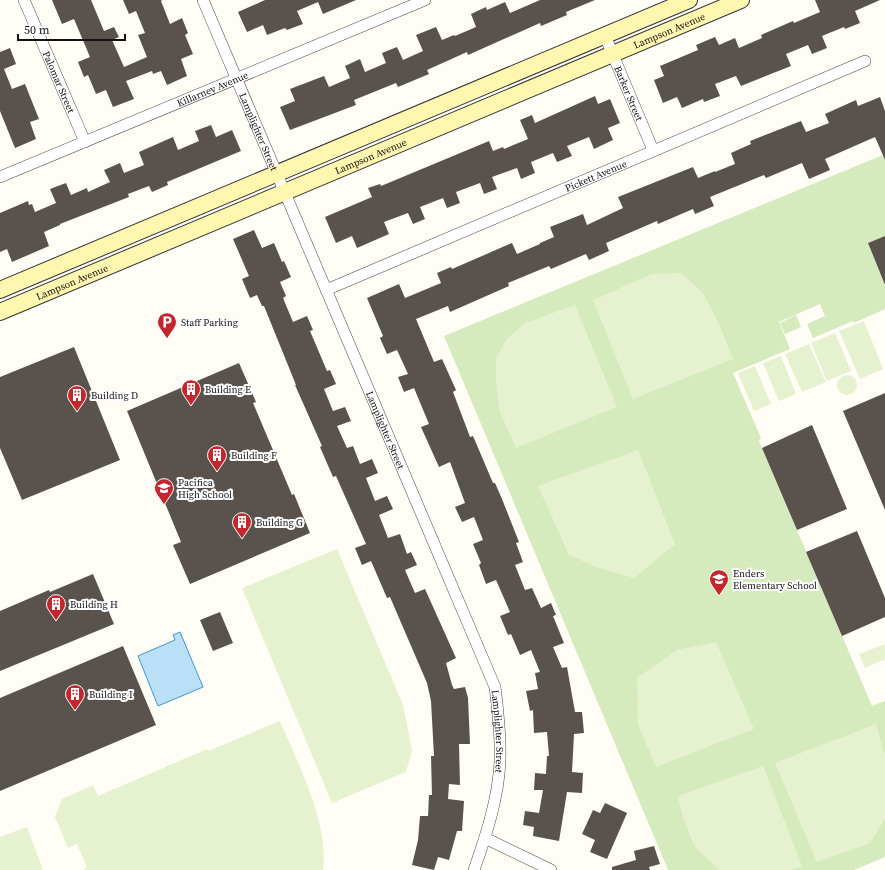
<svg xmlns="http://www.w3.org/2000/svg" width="885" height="870" font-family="'Source Serif 4',serif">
  <rect width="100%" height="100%" fill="#fffdf5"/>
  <path fill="#d5ebbd" d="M883,155L885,160V236L868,243L885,286V309L854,323L853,321L813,338L807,324L825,316L820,304L779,322L790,349L733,373L761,438L759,441L872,706L885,701V857L854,870H668L444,336Z
    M796,315L801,327L785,334L780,323Z"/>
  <path fill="#e6f2cf" d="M681,273L703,293L719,324L733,359L633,399L593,300L652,274Z
    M575,305L617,407L516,448L500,412L496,383V358L507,339L525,323Z
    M864,321L883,369L860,379L839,331Z
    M835,333L851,371L827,381L811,343Z
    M809,344L826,382L802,392L785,354Z
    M781,356L796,394L779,401L763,363Z
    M755,366L771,404L754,411L738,373Z
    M837 385a10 10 0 1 1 20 0a10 10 0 1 1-20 0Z
    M638,450L675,544L634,578L599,568L569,555L538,486Z
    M337,549L403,705L412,750L406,772L332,803L242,588Z
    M716,642L754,729L656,767L638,724L637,678L677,650Z
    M885,644V659L865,668L859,654Z
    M280,721C298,763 329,824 323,870H85L84,868L87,867L77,844L68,848L55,817L62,799L93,785L98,796L207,749L208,751Z
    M876,724L885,756V819L870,843L817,862L775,763Z
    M763,766L802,866L791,870H719L694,846L682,814L678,796Z
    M27,827L43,870H0V837Z"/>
  <path fill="#b9e0f7" stroke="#3f96cf" d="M180,632L203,687L158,706L138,656L175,640L173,635Z"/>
  <path fill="#5a524d" d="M52,0H91L104,31L114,27L119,37L112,40L124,67L147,57L138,35L145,33L136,11L129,14L123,0H162L161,1L170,24L182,18L188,33L185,35L193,54L181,59L187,76L167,85L161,71L153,74L152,71L126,81L134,99L113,107L106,90L96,94L88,75L84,77L78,62L90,57L74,19L62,24Z
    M265,0H356L323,14L318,2L297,11L303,24L287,30L285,28L267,35L263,25L247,32L238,12Z
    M540,0H595L566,12L567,15L541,26L540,23L468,55L467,52L427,70L429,74L398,87L396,83L354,100L356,105L290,130L280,107L295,101L290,89L324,76L329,87L350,78L345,66L360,59L365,72L386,63L382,53L397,47L403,60L423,51L416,35L436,27L442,40L454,35L455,36L476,27L471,14L486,7L487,10L505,2L510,13Z
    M815,0H880L855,11L860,23L845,29L844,27L822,36L827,48L812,54L808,45L786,54L791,66L741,86L736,76L715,84L720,96L704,102L703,99L682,108L677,97L663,103L654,80L664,76L660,66L698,50L696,45L715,37L719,45L735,38L739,48L762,38L761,35L793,21L794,23L820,12Z
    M10,48L16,64L4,69L12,89L25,84L39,119L30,122L36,139L15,148L0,111V52Z
    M595,96L598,104L610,99L620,123L608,128L613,140L594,149L589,137L567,146L572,156L557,162L553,153L531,162L535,173L521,179L517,168L492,177L497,189L484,194L480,183L456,192L460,203L447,208L443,198L420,207L425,219L413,224L408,213L384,222L389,234L357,248L352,236L336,243L325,217L372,197L368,188L380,184L381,186L489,141L493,151L503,147L504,149L528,139L520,120L532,115L535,123Z
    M880,97L885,111V160L875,137L825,159L830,170L809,179L802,163L766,178L764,175L710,197L714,206L695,214L693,209L658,224L657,221L606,243L609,251L589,260L586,254L551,269L549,266L508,283L509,286L450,312L448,306L416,319L434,362L442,359L456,390L453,392L470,437L473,436L493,483H495L502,499L519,542L516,543L523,562L515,565L525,590L532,588L541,608L551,603L556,615L553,616L564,643L553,647L562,668L567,667L575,712H582L584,733L574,734L572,772L583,773L582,793L567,792L559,841L533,836L534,827L523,825L525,811L539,813L543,790H534L535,773L546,774L547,756H549L547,732L534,733L533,710L530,711L526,691L538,689L535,673L540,672L531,650L520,655L511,634L508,635L500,616L510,612L496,580L486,584L479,565L481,563L473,544L483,540L474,517L462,522L455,507L465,503L450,462L439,467L421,427L429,424L414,388L404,392L398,377L408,374L397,350L387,354L380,338L383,336L367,298L399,284L405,298L441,283L437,273L451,267L452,269L512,243L517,254L540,244V243L554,237L550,227L583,214L587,225L623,208L618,197L693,167L698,178L715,171V172L735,164L731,153L751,144L750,141L801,121L806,132L829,123L825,114L856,100L858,106Z
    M211,125L216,137L232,130L241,151L167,182L168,185L152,192L149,186L128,194L129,197L60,224V225L44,232L49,246L12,262L7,249L0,252V213L28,201L29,205L32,204L35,212L56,203L50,189L66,183L71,195L87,188L88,192L110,182L104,170L120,163L124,173L144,165L139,152L173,137L178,150L199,141L195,131Z
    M254,230L262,248L274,243L282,262L284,261L291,277L280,282L286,296L283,298L293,322L307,316L313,330L310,331L327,371L330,370L336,384L324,389L333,411L345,407L351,421L337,426L347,448L353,446L360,464L372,459L378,473L366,478L375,501L387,496L393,509L379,515L388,538L400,534L407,554L411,552L417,565L405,570L415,593L425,589L456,658L446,663L452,685L454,689L465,687L468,698L470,744H459L460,785L449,784L448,799L464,801L462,831H457L449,860L438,857L434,870L412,865L418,840L420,816H428L429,795H432L431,756H434L431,701L427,683L390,597L387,598L371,561L362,565L355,548L366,544L336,476L333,477L320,447L322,446L295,385H296L264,306H262L257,295L250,298L242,279L249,276L233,239Z
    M885,236V285L868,243Z
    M74,347L120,460L22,500L0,448V377Z
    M239,363L256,402L253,403L292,495L294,494L310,533L190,584L173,545L181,542L127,411Z
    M885,393V510L843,411Z
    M812,425L847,509L797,530L762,448Z
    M857,531L885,598V617L842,636L806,552Z
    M93,574L114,624L0,671V611L49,590L50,592Z
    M220,612L233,643L213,651L200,620Z
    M123,646L156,725L0,791V698Z
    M605,803L627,813L607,859L590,852L595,840L582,834L593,810L600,813Z
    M654,846L660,864L649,867L650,870H612V867L636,860L634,851Z"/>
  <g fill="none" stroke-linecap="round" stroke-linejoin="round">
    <g stroke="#444" stroke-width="12">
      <g id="street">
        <path id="s1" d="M24,0L85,142"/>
        <path id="s2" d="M203,0L495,687C498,711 501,735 500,760C499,796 486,836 474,870"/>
        <path id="s3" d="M605,36L653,150"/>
        <path id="s4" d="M0,177L425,0"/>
        <path id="s5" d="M326,290L865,61"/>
        <path d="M485,838L551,870"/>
      </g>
    </g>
    <g stroke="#333" stroke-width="18">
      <g id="secondary">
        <path d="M0,290L689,0"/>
        <path id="s6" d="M0,312L741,0"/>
      </g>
    </g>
    <use href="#street" stroke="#fff" stroke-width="11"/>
    <use href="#secondary" stroke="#fff6b0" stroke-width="16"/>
  </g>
  <defs>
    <g id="parking-pin" transform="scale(1)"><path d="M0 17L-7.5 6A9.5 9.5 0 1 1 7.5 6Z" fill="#c4262e" stroke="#fff"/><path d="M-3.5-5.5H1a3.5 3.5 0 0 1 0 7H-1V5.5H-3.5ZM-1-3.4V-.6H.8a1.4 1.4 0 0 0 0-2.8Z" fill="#fff"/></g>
    <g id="building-pin" transform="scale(1)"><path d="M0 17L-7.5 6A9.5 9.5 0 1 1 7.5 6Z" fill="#c4262e" stroke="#fff"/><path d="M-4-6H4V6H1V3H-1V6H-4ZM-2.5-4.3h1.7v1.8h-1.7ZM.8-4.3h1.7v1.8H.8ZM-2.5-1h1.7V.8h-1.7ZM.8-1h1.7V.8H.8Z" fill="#fff"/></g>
    <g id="school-pin" transform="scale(1)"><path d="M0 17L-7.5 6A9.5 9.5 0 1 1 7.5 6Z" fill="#c4262e" stroke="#fff"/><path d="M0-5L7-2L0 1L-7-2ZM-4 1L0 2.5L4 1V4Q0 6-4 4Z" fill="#fff"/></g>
  </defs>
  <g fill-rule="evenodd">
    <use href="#parking-pin" x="167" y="322"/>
    <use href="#building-pin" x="191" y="389"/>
    <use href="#building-pin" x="77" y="395"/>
    <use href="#building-pin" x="217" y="455"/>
    <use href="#school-pin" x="164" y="488"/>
    <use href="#building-pin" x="242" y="522"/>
    <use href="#school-pin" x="719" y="579"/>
    <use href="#building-pin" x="56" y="604"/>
    <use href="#building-pin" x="75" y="694"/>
  </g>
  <g text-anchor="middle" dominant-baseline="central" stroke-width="4" stroke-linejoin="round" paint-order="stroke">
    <g font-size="10" fill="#111" stroke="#fff">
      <text stroke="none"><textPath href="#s6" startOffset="726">Lampson Avenue</textPath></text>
      <text stroke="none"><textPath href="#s1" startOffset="89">Palomar Street</textPath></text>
      <text stroke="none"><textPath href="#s4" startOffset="230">Killarney Avenue</textPath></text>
      <text stroke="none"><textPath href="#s3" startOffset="62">Barker Street</textPath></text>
      <text stroke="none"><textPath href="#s2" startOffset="143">Lamplighter Street</textPath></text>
      <text stroke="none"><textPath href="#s6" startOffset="402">Lampson Avenue</textPath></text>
      <text stroke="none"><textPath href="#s5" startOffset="293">Pickett Avenue</textPath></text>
      <text stroke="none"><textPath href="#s6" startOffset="78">Lampson Avenue</textPath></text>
      <text stroke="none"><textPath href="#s2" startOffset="467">Lamplighter Street</textPath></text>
      <text stroke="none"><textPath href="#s2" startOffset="791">Lamplighter Street</textPath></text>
    </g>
    <g font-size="10" fill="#111" stroke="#fff" text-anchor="start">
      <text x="181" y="322">Staff Parking</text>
      <text x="205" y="389">Building E</text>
      <text x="91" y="395">Building D</text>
      <text x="231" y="455">Building F</text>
      <text x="178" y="482">Pacifica<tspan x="178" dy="12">High School</tspan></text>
      <text x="256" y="522">Building G</text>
      <text x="733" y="573">Enders<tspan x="733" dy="12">Elementary School</tspan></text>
      <text x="70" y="604">Building H</text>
      <text x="89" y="694">Building I</text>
    </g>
  </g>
  <path d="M18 34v6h107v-6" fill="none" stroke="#111111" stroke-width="2"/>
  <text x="24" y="34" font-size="12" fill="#111111" stroke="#ffffff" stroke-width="3" paint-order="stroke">50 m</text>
</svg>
